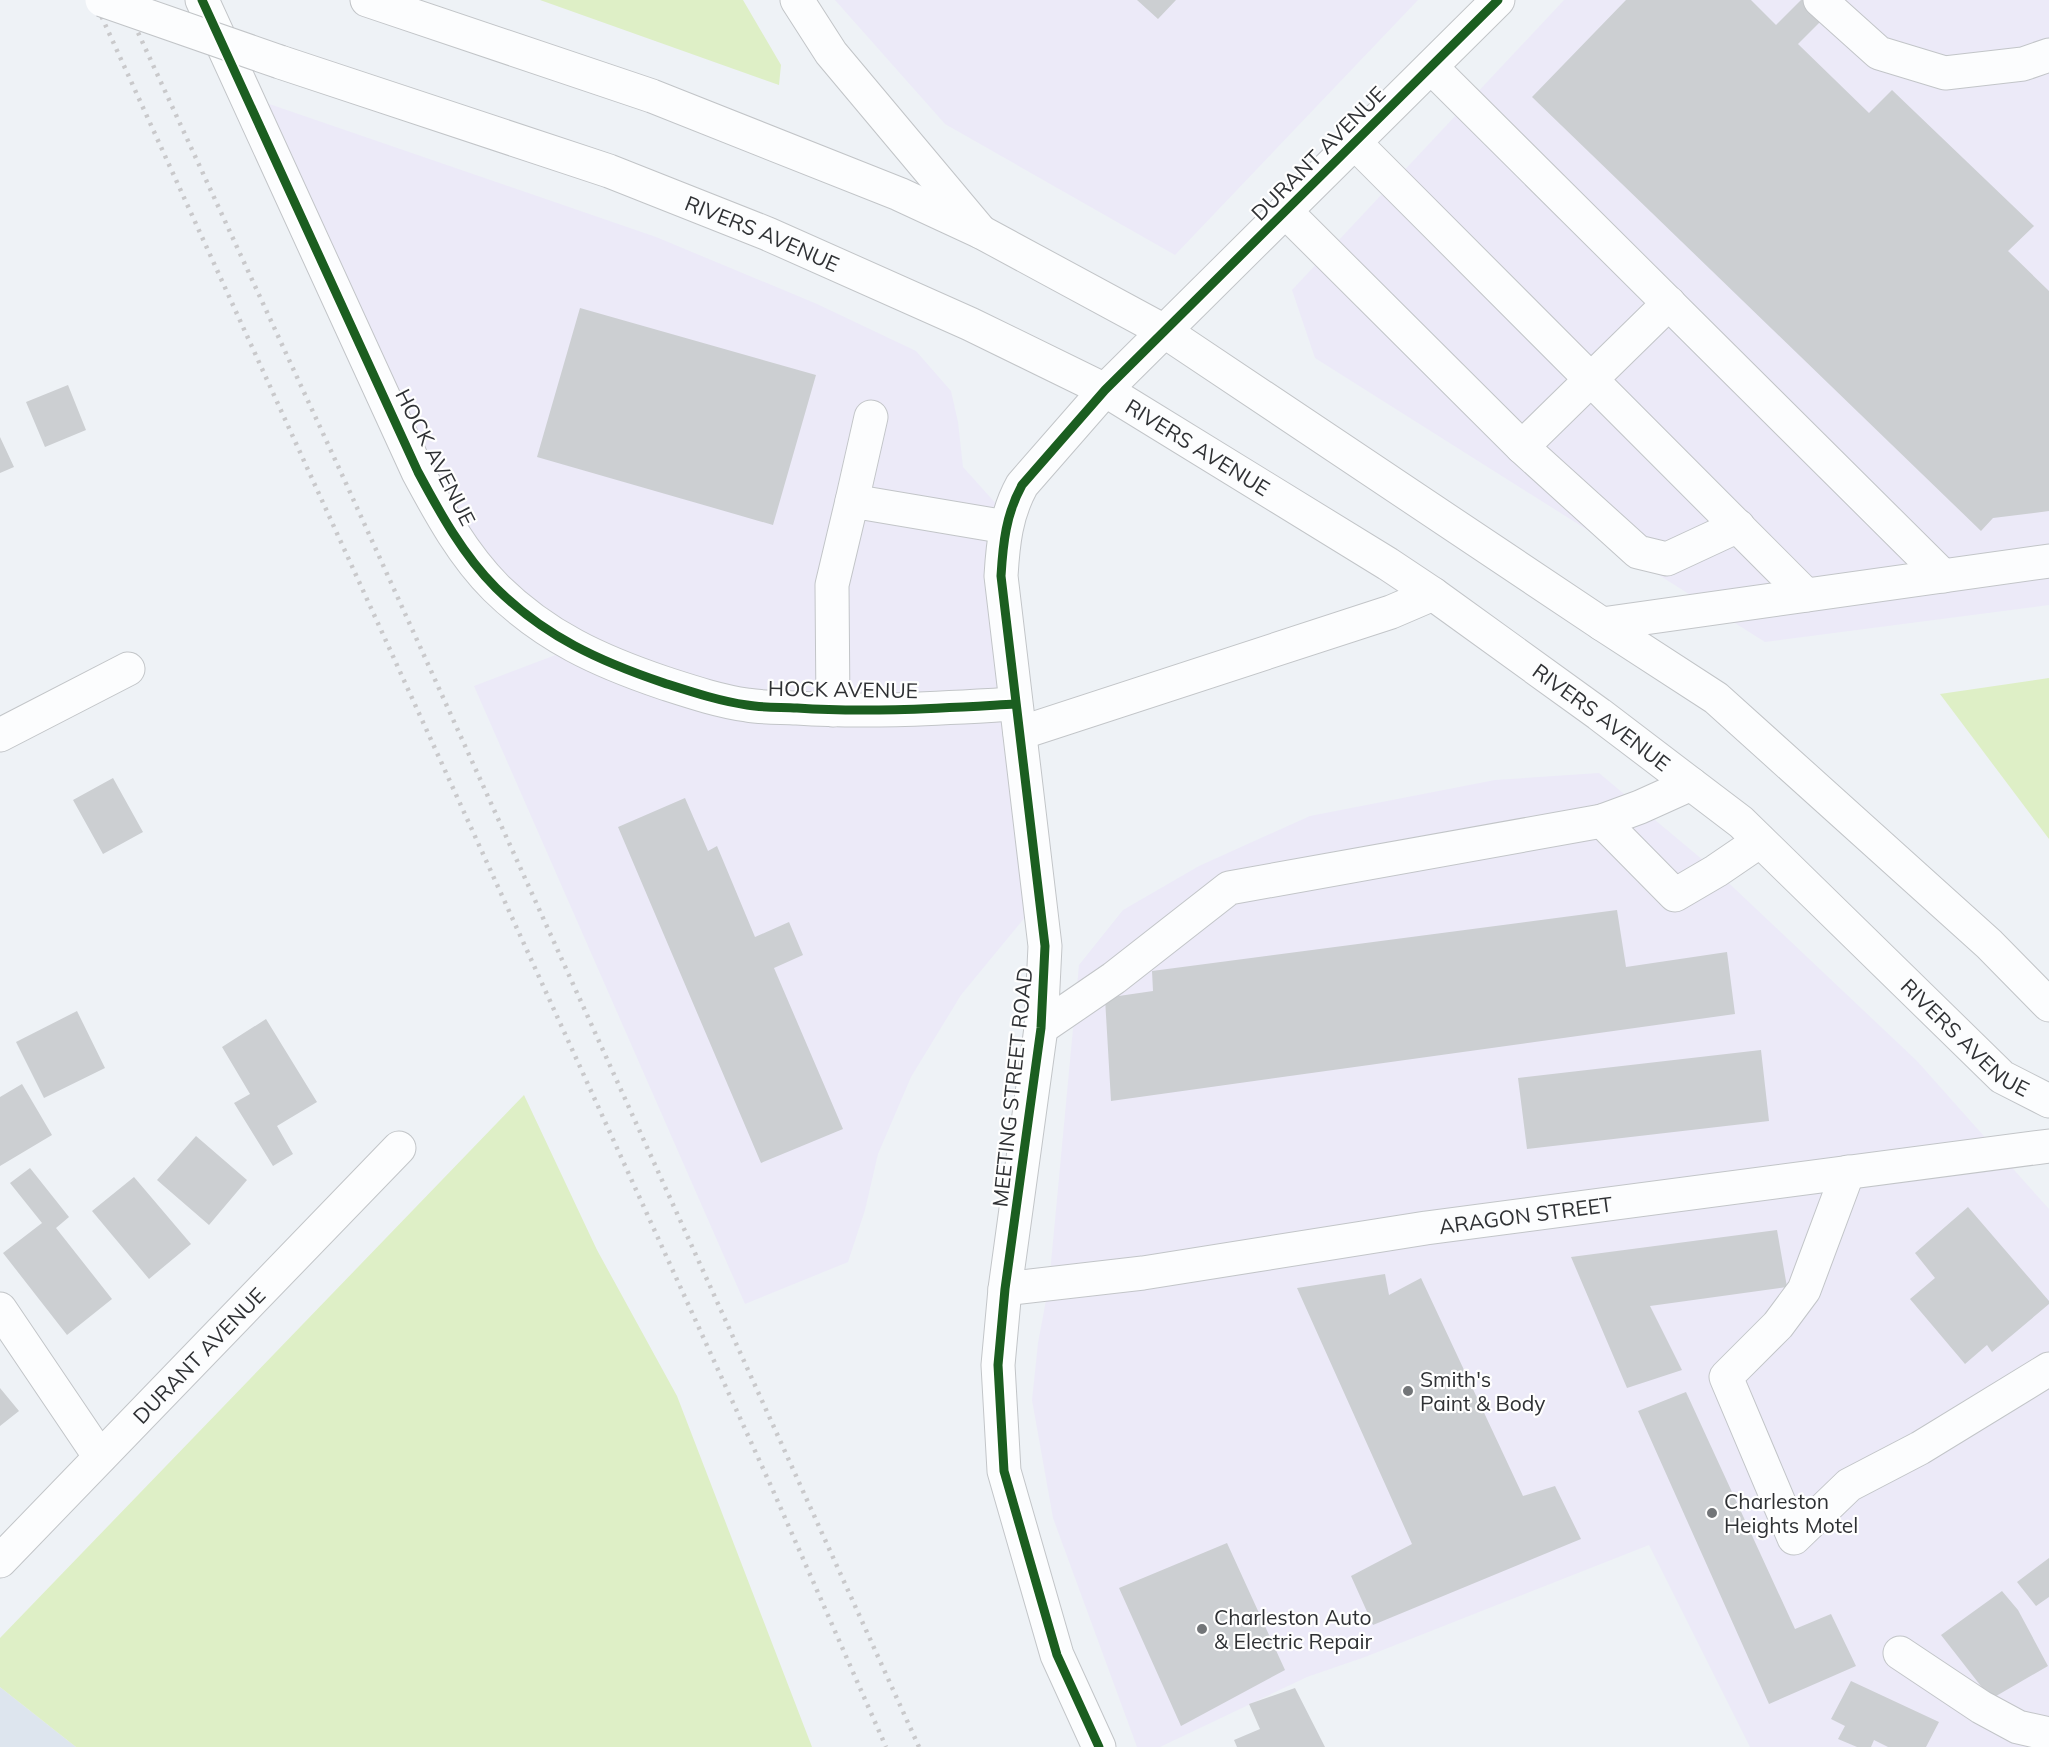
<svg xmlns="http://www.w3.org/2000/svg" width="2049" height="1747" font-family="Mulish,sans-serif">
  <rect width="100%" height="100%" fill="#eef2f6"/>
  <path fill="#eceaf8" d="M835,0H1418L1175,255L945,124Z
    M1564,0H2049V605L1765,642L1315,358L1292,290Z
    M246,96L656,237L817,304L916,351L951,391L958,422L963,467L1008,517L1040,899L961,995L911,1077L878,1154L865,1210L848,1262L745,1304L474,686L574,648L470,556Z
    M1599,773L1716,871L1917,1061L2049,1209V1747H1750L1649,1545L1365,1657L1307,1677L1160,1747H1137L1053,1518L1032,1400L1038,1343L1049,1284L1079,965L1123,910L1199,866L1310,816L1495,780Z"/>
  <path fill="#dde5ee" d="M0,1687L76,1747H0Z"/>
  <path fill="#deefc6" d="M540,0H743L781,65L779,85Z
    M2049,678V839L1940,694Z
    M524,1095L597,1250L677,1396L812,1747H76L0,1687V1638Z"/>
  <path fill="#cccfd2" d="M1137,0H1176L1158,19Z
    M1626,0H1751L1776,25L1801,0H1805L1824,18L1798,44L1869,113L1892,90L2034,226L2008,251L2049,291V511L1993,518L1981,531L1532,97Z
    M580,308L816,375L773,525L537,457Z
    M68,385L86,430L45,447L26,402Z
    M0,437L14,467L0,473Z
    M113,778L143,832L103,854L73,800Z
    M685,798L708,851L717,846L755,937L789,922L803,955L774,968L843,1129L761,1163L618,827Z
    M1617,910L1626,967L1727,952L1735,1014L1111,1101L1105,998L1153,991L1152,971Z
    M77,1011L105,1068L44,1098L16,1042Z
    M266,1019L317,1102L277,1126L293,1154L273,1166L234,1103L250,1094L222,1047Z
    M1761,1050L1769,1121L1527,1149L1518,1078Z
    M22,1084L52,1135L0,1166V1097Z
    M196,1136L247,1180L209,1225L157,1180Z
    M30,1168L69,1217L56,1228L112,1299L67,1335L3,1253L42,1223L10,1183Z
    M134,1177L191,1244L149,1279L92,1211Z
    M1968,1207L2049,1301V1304L1992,1352L1987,1345L1965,1364L1910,1299L1935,1278L1915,1253Z
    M1777,1230L1787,1287L1650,1306L1682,1370L1627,1388L1571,1257Z
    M1385,1274L1389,1295L1421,1278L1523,1496L1555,1486L1581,1539L1373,1625L1351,1576L1412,1544L1297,1288Z
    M0,1388L19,1411L0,1426Z
    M1686,1392L1795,1629L1831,1614L1856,1666L1769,1704L1638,1411Z
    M1227,1543L1285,1670L1181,1726L1119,1588Z
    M2049,1558V1597L2036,1606L2017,1582Z
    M2002,1591L2018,1610L2048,1666L1991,1699L1941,1635Z
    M1851,1681L1939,1722L1926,1747H1888L1874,1740L1871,1747H1857L1838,1739L1845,1726L1831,1719Z
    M1295,1688L1325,1747H1237L1234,1740L1260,1729L1249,1704Z"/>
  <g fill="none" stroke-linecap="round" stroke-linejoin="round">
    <g stroke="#c2c5c8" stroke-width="35">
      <g id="minor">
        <path d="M202,0L418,472C440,513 463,555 496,588C546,637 599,661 664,683C692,692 719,701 747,705C764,708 781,707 797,708C870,713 942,708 1015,704"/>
        <path d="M797,0L831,53L981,232"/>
        <path d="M1820,0L1879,53L1945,73L2023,64L2049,55"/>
        <path d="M1431,67L1943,576"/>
        <path d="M1354,142L1806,595"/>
        <path d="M1285,211L1522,447L1669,303"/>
        <path d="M1522,447L1638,552L1667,559L1738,526"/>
        <path d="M852,501L871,417"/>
        <path d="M1602,624L2049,561"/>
        <path d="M833,710L832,585L852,501L1006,527"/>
        <path d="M1020,733L1391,612L1433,594"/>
        <path d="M0,735L128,669"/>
        <path d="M1602,821L1675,895L1716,871L1760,841"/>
        <path d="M1041,1028L1114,978L1229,888L1602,821L1640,807L1691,784"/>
        <path d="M1848,1172L1804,1290L1778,1325L1726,1377L1794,1538L1849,1485L1920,1448L2049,1369"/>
        <path id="s1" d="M1005,1289L1143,1273L1426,1228L2049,1146"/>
        <path d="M0,1309L100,1457"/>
        <path id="s2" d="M0,1561L399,1148"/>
        <path d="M1900,1653L1981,1707L2018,1727L2049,1734"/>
        <path d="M1099,1747L1057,1655L1004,1471L998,1365L1005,1289L1041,1028L1045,946L1001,576C1003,543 1006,514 1022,485L1105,390L1498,0"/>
      </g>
    </g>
    <g stroke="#c2c5c8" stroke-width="35">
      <g id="major">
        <path d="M367,0L652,96L899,194L981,232L1164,331L1602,624L1716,698L1989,944L2049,1005"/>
        <path id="s3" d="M280,62L609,171L768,234L970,324L1105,390L1388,564L1433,594L1599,714L1741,822L2002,1077L2049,1101"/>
      </g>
    </g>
    <use href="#minor" stroke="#fcfdfe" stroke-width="33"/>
    <use href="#major" stroke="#fcfdfe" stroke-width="33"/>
    <path stroke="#c9c9cb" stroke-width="4.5" stroke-dasharray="3 6" stroke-linecap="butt" d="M94,0L771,1486L886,1747
      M123,0L344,479L919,1747"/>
    <g stroke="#c2c5c8" stroke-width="35" stroke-linecap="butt">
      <path id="major-bridge" d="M102,0L280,62"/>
    </g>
    <use href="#major-bridge" stroke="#fcfdfe" stroke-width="33"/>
    <g stroke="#fff" stroke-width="13">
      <path id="cycleway" d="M202,0L418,472C440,513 463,555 496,588C546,637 599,661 664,683C692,692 719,701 747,705C764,708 781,707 797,708C870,713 942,708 1015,704
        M1099,1747L1057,1655L1004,1471L998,1365L1005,1289L1041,1028L1045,946L1001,576C1003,543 1006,514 1022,485L1105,390L1498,0"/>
    </g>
    <use href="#cycleway" stroke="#1b5e20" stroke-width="9"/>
  </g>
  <g fill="#727578" stroke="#fff" stroke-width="2">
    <circle cx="1408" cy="1391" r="6"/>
    <circle cx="1712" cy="1513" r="6"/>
    <circle cx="1202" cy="1629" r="6"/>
  </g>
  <g text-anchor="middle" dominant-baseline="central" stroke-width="4.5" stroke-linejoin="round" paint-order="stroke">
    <g font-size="21" fill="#2f3134" stroke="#fff">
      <text transform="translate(1318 153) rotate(-45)">DURANT AVENUE</text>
      <text stroke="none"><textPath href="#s3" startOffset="512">RIVERS AVENUE</textPath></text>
      <text stroke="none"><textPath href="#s3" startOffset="998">RIVERS AVENUE</textPath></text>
      <text transform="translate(436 457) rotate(63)">HOCK AVENUE</text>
      <text transform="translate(843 689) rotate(1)">HOCK AVENUE</text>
      <text stroke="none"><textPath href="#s3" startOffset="1484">RIVERS AVENUE</textPath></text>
      <text stroke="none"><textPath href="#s3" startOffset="1970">RIVERS AVENUE</textPath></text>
      <text transform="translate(1012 1087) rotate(-84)">MEETING STREET ROAD</text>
      <text stroke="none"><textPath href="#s1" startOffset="526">ARAGON STREET</textPath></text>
      <text stroke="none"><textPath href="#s2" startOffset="286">DURANT AVENUE</textPath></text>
    </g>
    <g font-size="21" fill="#2f3134" stroke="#fff" text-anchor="start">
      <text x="1420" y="1379">Smith's<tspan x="1420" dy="24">Paint &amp; Body</tspan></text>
      <text x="1724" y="1501">Charleston<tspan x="1724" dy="24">Heights Motel</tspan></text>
      <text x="1214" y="1617">Charleston Auto<tspan x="1214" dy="24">&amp; Electric Repair</tspan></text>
    </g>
  </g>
</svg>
